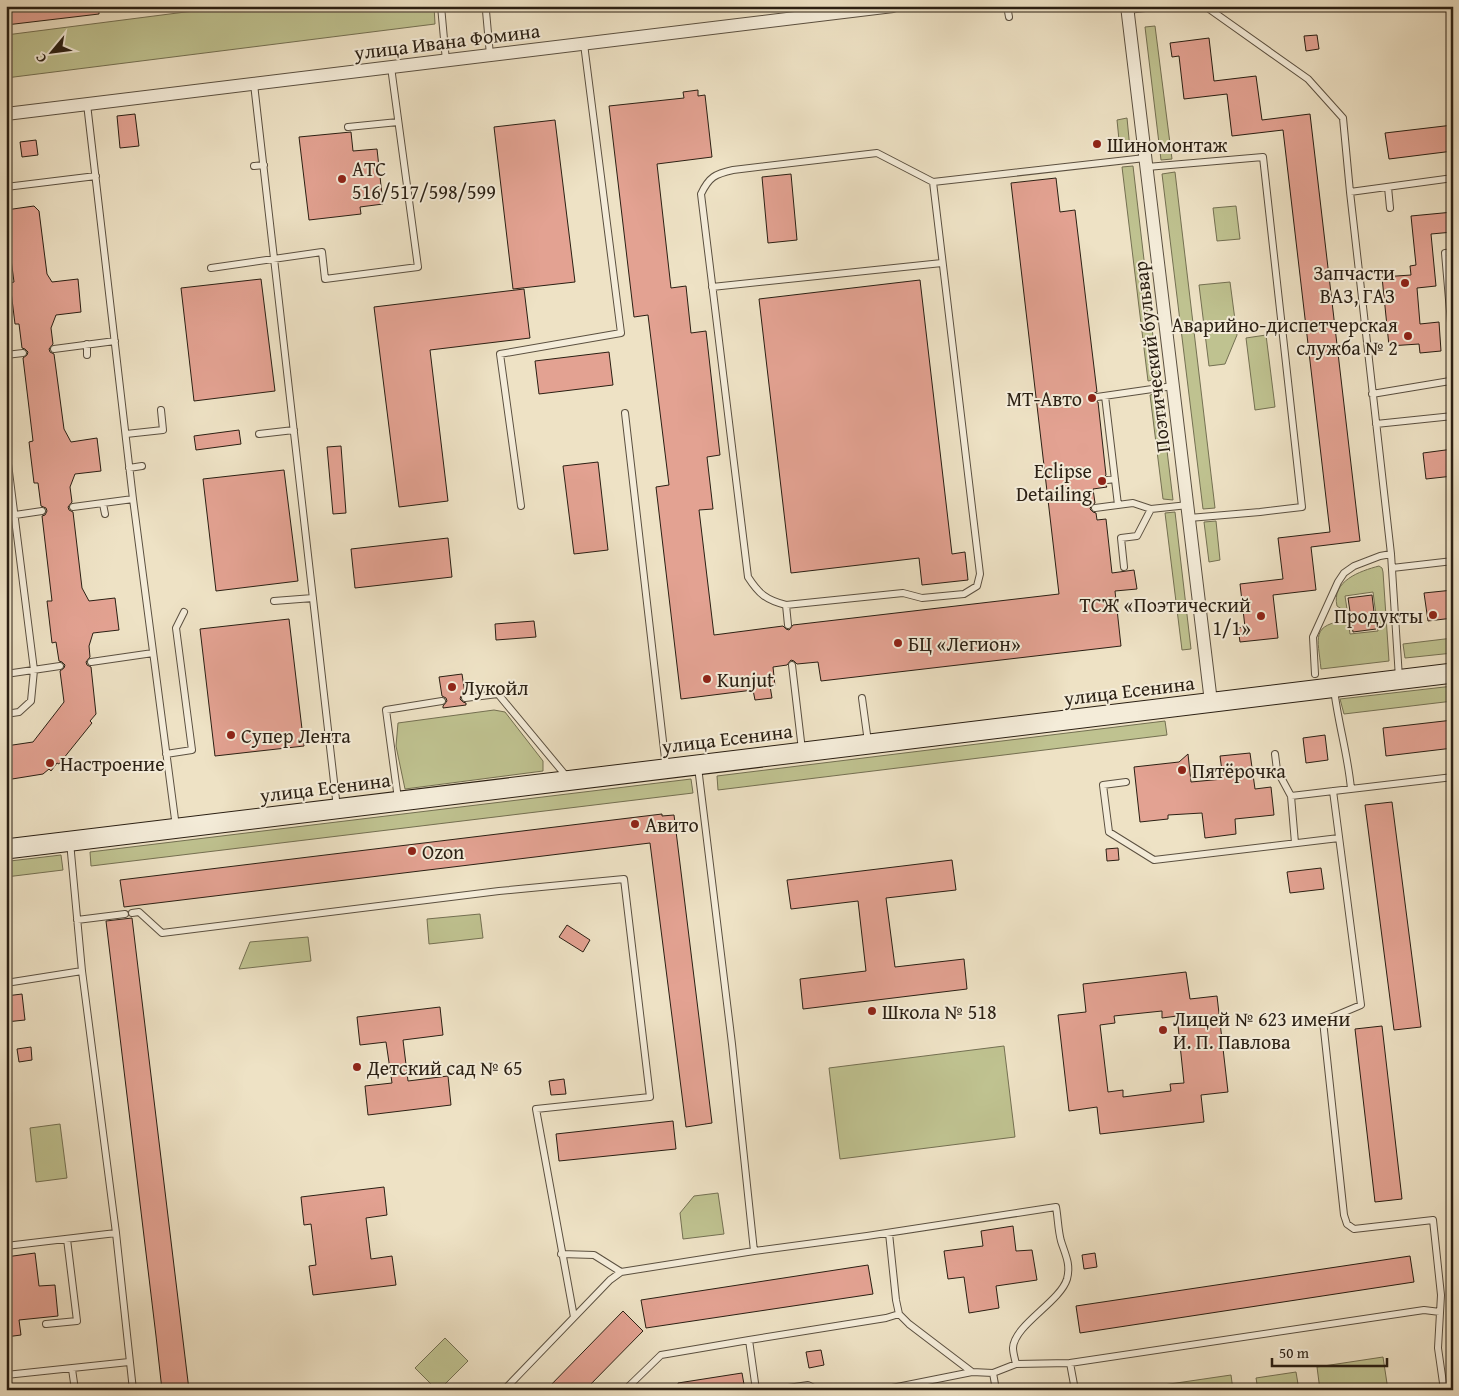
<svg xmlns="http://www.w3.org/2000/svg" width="1459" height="1396" font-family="'Gentium Book Plus',serif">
  <rect width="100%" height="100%" fill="#eee2c5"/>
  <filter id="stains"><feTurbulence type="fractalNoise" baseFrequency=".004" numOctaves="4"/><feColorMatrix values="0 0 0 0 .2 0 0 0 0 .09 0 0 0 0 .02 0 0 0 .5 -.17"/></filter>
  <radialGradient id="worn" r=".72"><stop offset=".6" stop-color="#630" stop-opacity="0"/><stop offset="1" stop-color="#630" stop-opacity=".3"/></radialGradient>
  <path fill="#bfc290" stroke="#747052" d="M232,6H434L435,24L6,78V35Z
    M1155,26L1172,159L1161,160L1145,27Z
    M1127,118L1130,149L1120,150L1117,120Z
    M1133,166L1158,379L1148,381L1122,167Z
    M1175,172L1215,508L1203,509L1162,174Z
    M1236,206L1240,239L1217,241L1213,208Z
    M1230,282L1237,335L1225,364L1209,366L1199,285Z
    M1266,335L1275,407L1255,410L1246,338Z
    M1160,393L1173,500L1163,499L1150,395Z
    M1175,512L1191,649L1182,650L1165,513Z
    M1216,521L1220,560L1209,562L1204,522Z
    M1379,566L1382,568L1383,572L1389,661L1321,669C1318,637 1310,625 1348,620L1350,634L1378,631L1373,592L1345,596L1347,609L1343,610L1337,606C1331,581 1360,571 1379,566Z
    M1453,638V653L1405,658L1403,644Z
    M1453,686V701L1344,714L1340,699Z
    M494,710L505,712L543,761V771L405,789L396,746L398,723Z
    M1165,721L1167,735L718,790L717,776Z
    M691,779L693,793L91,866L90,852Z
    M61,855L63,870L6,877L10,861Z
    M480,914L483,938L429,944L427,919Z
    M308,937L311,961L239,969L250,942Z
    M1004,1046L1015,1137L840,1159L829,1068Z
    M60,1124L67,1178L36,1182L30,1128Z
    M718,1193L724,1234L683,1239L680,1213L694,1196Z
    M445,1338L468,1361L439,1390H437L415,1368Z
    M1383,1357L1388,1390H1320L1317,1367Z
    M1296,1372L1299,1390H1258L1256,1378Z
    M1231,1375L1233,1390H1156V1386Z"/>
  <path fill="#e3a292" stroke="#2a1f13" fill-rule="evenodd" d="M6,6H99V14L6,25Z
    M1317,35L1319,49L1306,51L1304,36Z
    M1209,38L1214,81L1256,76L1262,120L1310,114L1360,541L1311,547L1316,590L1273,595L1278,638L1240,642L1238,628L1245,627L1240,584L1283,579L1278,538L1330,532L1283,130L1232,136L1227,94L1184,99L1179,56L1172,57L1170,43Z
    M698,90V96L705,95L712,157L657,164L671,288L686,286L691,333L706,331L720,455L707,457L713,509L699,510L714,635L783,626L786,629L789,630L793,625L1059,594L1011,183L1056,178L1060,212L1075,210L1097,392L1094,393L1092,397L1093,400L1098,402L1106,475L1102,480L1107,487L1093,489L1095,503L1091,506L1090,509L1093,512L1096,513L1097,520L1106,519L1112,573L1134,570L1137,589L1115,591L1121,646L821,681L818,662L797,664L794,661L791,660L787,665L773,667L775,686H770L772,698L755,700L753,690L681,699L656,487L669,485L648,315L634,317L609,106L684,98L683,92Z
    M135,114L139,146L120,148L117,116Z
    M555,120L575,282L513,289L494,127Z
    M1453,125V151L1389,159L1385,133Z
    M351,132L353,151L377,149L383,204L360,207L361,214L309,220L299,137Z
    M36,140L38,155L22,157L20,142Z
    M791,174L797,240L768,243L762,177Z
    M34,206L39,211L47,274L52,282L78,279L81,312L56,315L51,328L53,344L49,349L50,352L54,354L64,429L71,442L97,438L101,471L75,474L70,487L72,502L68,507L69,510L73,512L82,588L89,601L115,598L119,630L93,633L89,646L90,657L86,662L87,665L91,667L96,714L90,721L92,723L59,764L57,763L51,771L49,769L43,774L6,780V746L33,742L64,702L60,671L64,668L65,665L62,662L59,661L56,642L52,643L47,601H52L42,516L45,515L47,511L46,508L41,506L38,483H34L29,442L33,441L23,358L27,355L28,352L25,349L22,348L19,324H15L10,283L14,282L9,244L6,245V210Z
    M1453,212V232L1431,234L1436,286L1417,288L1420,324L1439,322L1441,351L1420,353L1419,344L1389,346L1382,277L1411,275L1410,266L1416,265L1411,216Z
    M261,279L275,391L194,401L181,288Z
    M920,280L952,554L965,552L968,580L922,585L919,558L791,573L759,299Z
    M524,289L530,338L430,350L448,501L399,507L374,307Z
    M609,352L613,385L539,394L535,361Z
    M239,430L241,444L196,450L194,436Z
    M341,446L346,513L333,514L327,447Z
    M1453,449V476L1426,479L1423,453Z
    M598,462L608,550L574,554L563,466Z
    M284,470L298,581L216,591L203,479Z
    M448,538L452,577L355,588L351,549Z
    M1453,590V618L1428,621L1424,593Z
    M1372,595L1376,629L1353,632L1348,598Z
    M289,619L304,746L215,756L200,629Z
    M534,621L536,637L496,640L495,624Z
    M462,674L465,693L461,696L460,699L463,702L466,703V705L443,708V706L447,701L446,698L442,696L439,677Z
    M1453,720V748L1386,756L1383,728Z
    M1325,735L1328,760L1306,763L1303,738Z
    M1250,753L1255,789L1271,787L1274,815L1235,819L1236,834L1205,838L1202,813L1168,815V819L1140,822L1134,767L1179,762L1188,754L1191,782L1223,779L1220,756Z
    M1392,802L1421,1027L1394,1030L1365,805Z
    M662,814V816L674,815L712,1123L686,1127L650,843L124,907L120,880Z
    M1118,848L1119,860L1107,861L1106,849Z
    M952,860L956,890L886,898L895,967L964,959L967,989L803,1009L800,979L866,971L858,901L791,909L787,880Z
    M1321,868L1324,889L1290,893L1287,872Z
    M132,918L189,1390H162L156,1336L106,921Z
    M567,925L590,940L583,952L559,937Z
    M1186,972L1190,999L1217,996L1228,1092L1201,1095L1204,1122L1100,1134L1097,1107L1069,1111L1058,1015L1086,1012L1083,984ZM1162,1011V1018L1177,1016L1184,1083L1170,1084L1171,1091L1123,1097V1090L1108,1092L1100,1025L1115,1023L1114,1016Z
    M22,994L25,1020L6,1022V996Z
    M440,1007L443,1035L403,1040L408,1081L448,1076L451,1105L368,1115L365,1086L392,1083L386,1042L360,1045L357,1017Z
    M1382,1026L1402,1199L1375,1202L1355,1029Z
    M31,1047L32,1060L19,1062L17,1049Z
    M564,1079L566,1094L551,1095L549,1081Z
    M673,1121L676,1149L559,1161L556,1134Z
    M384,1187L387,1215L366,1218L371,1259L392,1256L396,1285L313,1295L309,1266L316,1265L311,1224L304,1225L301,1197Z
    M1013,1226L1016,1251L1032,1250L1037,1280L996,1286L999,1308L969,1313L964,1277L948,1279L944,1251L983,1246L981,1231Z
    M35,1253L39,1286L55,1285L58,1316L19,1320L21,1335L6,1337V1282H8L6,1257Z
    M1095,1253L1097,1267L1084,1269L1082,1255Z
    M1410,1256L1414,1282L1080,1333L1076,1306Z
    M868,1265L873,1294L646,1328L641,1300Z
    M623,1311L643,1331L585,1390H546Z
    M821,1350L824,1365L809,1368L806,1352Z
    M742,1373L745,1390H678V1383Z"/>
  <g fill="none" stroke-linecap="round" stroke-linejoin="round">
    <g stroke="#5b5040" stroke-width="8">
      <path id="lane" d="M441,6L446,61
        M1007,6L1009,17
        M1205,6L1308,79L1343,118L1350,192L1391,554L1399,678
        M1128,10L1162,6
        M486,11L490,55
        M254,84L337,808
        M87,104L133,499L176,827
        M348,127L398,122
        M254,166L264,165
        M1147,167L1263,157L1302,507L1260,512L1189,518
        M6,187L96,176
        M1388,187L1390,208
        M1350,192L1453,178
        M1453,252L1445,253L1453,346
        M211,268L322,252L325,279L418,267L391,67
        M712,287L942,263
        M87,344V355
        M54,349L115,341
        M6,355L23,353
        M1372,394L1450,381L1453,364
        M1105,396L1118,505
        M1097,397L1173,386
        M625,413L666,767
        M1376,424L1453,416
        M126,434L163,430L161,410
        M259,434L294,430
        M6,448L34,670L31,701L19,712L6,714
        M129,468L142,466
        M1107,480L1115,479
        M103,504L105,514
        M521,506L500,354L621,333L584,44
        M73,507L133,499
        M1095,508L1133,503L1151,509
        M15,515L42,511
        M1124,567L1121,538L1137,536L1151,509L1188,505
        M1392,568L1453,561
        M274,601L313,598
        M786,605C766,600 759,594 748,577L701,194C709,177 715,174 733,170L877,153L933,182L1145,158
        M788,625L786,605L903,593L922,598L964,594L977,586L980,574L933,182
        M91,662L153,653
        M792,665L802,750
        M6,674L60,666
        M1315,674L1313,637L1338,582L1344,573L1354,566L1380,556L1391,554
        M1334,689C1338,723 1348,755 1351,789
        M465,698L498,694L567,777
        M862,698L868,742
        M166,754L192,750L176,628L184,612
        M1275,754L1277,770L1291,796L1295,843
        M698,767L732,1044L754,1251L867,1236L1056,1207C1058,1218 1058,1230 1061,1241C1065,1254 1071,1264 1067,1279C1060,1302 1014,1325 1013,1348C1013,1353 1015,1359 1016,1364
        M1126,782L1103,785L1109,832L1154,860L1339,838
        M1333,791L1361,1005L1323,1021L1344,1215L1347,1224L1354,1229L1433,1220L1441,1295L1438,1348L1444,1390
        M1291,796L1453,777
        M398,799L386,710L442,701
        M6,836L8,847
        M70,842L82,971L116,1233L133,1390
        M132,913L139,912L162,933L499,891L624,879L650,1097L536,1109L574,1317
        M77,920L125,914
        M6,983L82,971
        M889,1233L896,1300L899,1314L909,1324L972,1372
        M6,1246L116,1233
        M561,1254L594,1255L621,1272
        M46,1324L77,1321L67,1239
        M749,1340L886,1318L899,1314
        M1070,1363L1424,1310L1440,1312
        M72,1369L75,1390
        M993,1373L996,1390
        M6,1375L129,1362
        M504,1390L610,1280L621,1272L754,1251
        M625,1390L661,1355L749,1340L756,1390
        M775,1390L808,1385L818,1390
        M882,1390L972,1372L993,1373L1016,1364L1070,1363L1075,1390"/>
    </g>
    <g stroke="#5b5040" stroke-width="14">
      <path id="street" d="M1127,6L1211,702
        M6,114L893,6"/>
    </g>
    <g stroke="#2a1f13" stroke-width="21">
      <path id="secondary" d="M6,849L1453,673"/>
    </g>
    <use href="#lane" stroke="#f4ecd9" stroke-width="6"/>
    <use href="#street" stroke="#f4ecd9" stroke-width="12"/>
    <use href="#secondary" stroke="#f4ecd9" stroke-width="19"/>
  </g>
  <g fill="#8f2418" stroke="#f4ecd9" stroke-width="2">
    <circle cx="1097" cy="144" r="5"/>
    <circle cx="342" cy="179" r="5"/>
    <circle cx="1405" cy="283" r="5"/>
    <circle cx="1408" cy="336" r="5"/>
    <circle cx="1092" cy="398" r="5"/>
    <circle cx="1102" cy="481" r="5"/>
    <circle cx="1433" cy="615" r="5"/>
    <circle cx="1261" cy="616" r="5"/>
    <circle cx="898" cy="643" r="5"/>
    <circle cx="707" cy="679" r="5"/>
    <circle cx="452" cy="687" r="5"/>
    <circle cx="231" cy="735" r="5"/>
    <circle cx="50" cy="763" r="5"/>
    <circle cx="1182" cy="770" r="5"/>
    <circle cx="635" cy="824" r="5"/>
    <circle cx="412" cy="851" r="5"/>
    <circle cx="872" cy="1011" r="5"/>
    <circle cx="1163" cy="1030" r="5"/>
    <circle cx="357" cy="1067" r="5"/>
  </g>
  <g text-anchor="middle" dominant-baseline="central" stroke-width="4" stroke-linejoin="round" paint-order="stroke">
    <g font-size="20" fill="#2a1f13" stroke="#f4ecd9">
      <text transform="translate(447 41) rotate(-7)">улица Ивана Фомина</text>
      <text transform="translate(1151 357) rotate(-97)">Поэтический бульвар</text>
      <text transform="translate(1129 690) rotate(-7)">улица Есенина</text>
      <text transform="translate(727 738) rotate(-7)">улица Есенина</text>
      <text transform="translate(325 787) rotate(-7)">улица Есенина</text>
    </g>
    <g font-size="20" fill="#2a1f13" stroke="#f4ecd9" text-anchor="start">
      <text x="1107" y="144">Шиномонтаж</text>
      <text x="352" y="168">АТС<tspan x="352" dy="23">516/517/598/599</tspan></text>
      <text x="1395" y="272" text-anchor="end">Запчасти<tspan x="1395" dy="23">ВАЗ, ГАЗ</tspan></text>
      <text x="1398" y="324" text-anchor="end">Аварийно-диспетчерская<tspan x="1398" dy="23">служба № 2</tspan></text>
      <text x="1082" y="398" text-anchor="end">МТ-Авто</text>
      <text x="1092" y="470" text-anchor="end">Eclipse<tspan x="1092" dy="23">Detailing</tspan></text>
      <text x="1251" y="604" text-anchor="end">ТСЖ «Поэтический<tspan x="1251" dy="23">1/1»</tspan></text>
      <text x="1423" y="615" text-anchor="end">Продукты</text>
      <text x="908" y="643">БЦ «Легион»</text>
      <text x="717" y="679">Kunjut</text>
      <text x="462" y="687">Лукойл</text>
      <text x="241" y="735">Супер Лента</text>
      <text x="60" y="763">Настроение</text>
      <text x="1192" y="770">Пятёрочка</text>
      <text x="645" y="824">Авито</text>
      <text x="422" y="851">Ozon</text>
      <text x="882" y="1011">Школа № 518</text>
      <text x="1173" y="1018">Лицей № 623 имени<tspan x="1173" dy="23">И. П. Павлова</tspan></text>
      <text x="367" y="1067">Детский сад № 65</text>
    </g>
  </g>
  <rect width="1459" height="1396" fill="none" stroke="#eee2c5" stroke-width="25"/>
  <rect x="8" y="8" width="1444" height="1381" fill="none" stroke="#2a1f13" stroke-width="2.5"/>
  <rect x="12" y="12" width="1434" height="1371" fill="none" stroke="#2a1f13"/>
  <g transform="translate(52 52) rotate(241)" stroke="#f4ecd9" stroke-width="4" paint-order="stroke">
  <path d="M0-4L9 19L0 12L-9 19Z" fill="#2a1f13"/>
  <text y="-8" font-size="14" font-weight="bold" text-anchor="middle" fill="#2a1f13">С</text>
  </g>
  <path d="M1272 1358v8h115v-8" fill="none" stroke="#2a1f13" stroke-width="2.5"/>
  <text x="1279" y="1358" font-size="15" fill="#2a1f13" stroke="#f4ecd9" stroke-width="4" paint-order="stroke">50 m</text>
  <rect width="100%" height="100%" filter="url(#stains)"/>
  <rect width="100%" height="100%" fill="url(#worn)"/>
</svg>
